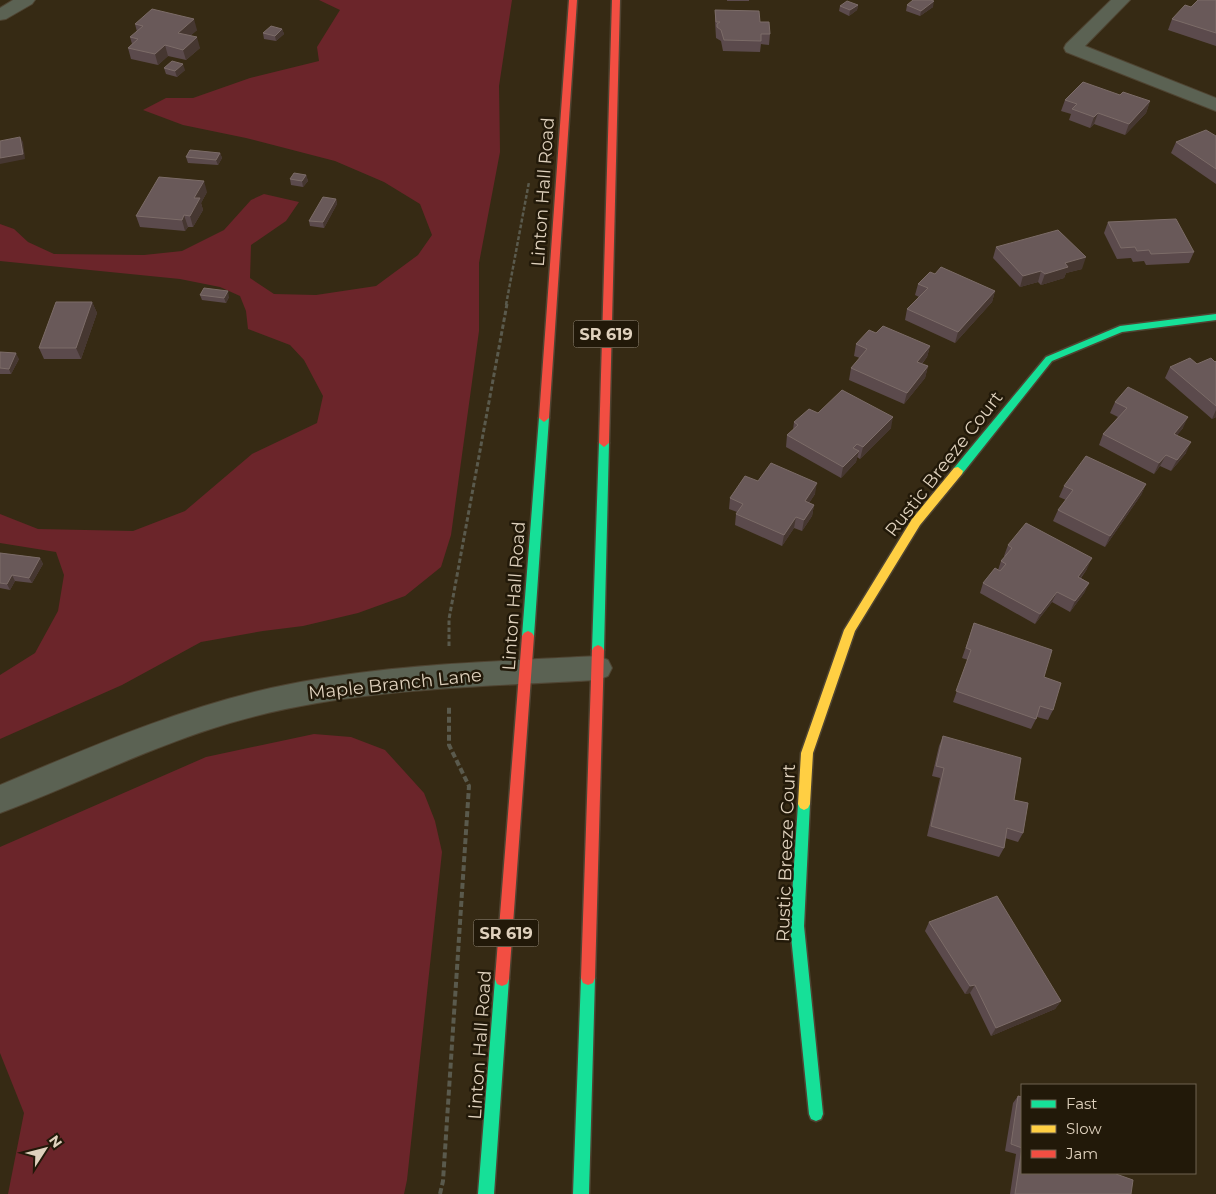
<svg xmlns="http://www.w3.org/2000/svg" width="1216" height="1194" font-family="Montserrat,sans-serif">
  <rect width="100%" height="100%" fill="#362a14"/>
  <path fill="#6b252a" d="M319,0H512L499,86L500,152L479,263V331L451,535L441,567L405,596L358,613L303,626L263,631L201,642L122,685L0,739V675L35,653L58,611L64,575L56,552L0,543V514L38,529L133,531L185,511L252,454L317,423L323,396L304,360L290,345L248,329L246,311L240,296L220,287L180,279L0,261V224L14,229L28,242L54,254L144,255L182,251L224,230L251,200L264,194L299,202L286,221L251,245L250,278L274,294L316,295L376,286L418,255L432,235L420,204L384,182L335,161L246,138L183,125L143,110L166,98H193L250,78L319,61L317,47L340,10Z
    M314,734L351,737L385,750L424,793L435,821L442,852L407,1180L404,1194H8L24,1113L0,1053V847L206,757Z"/>
  <g fill="none" stroke-linecap="round" stroke-linejoin="round">
    <g stroke="#4f4432" stroke-width="2">
      <path id="street" d="M13,0H35L32,4L6,19L0,20V8Z
        M1111,0H1130L1085,46L1216,98V111L1066,52L1064,48L1066,44Z
        M598,656L608,660L612,668L608,676L598,680C475,687 349,688 230,723C149,747 78,784 0,813V785C88,748 177,709 271,688C378,664 489,662 598,656Z"/>
    </g>
    <g stroke="#4f4432" stroke-width="3">
      <path id="fast" d="M1216,314V320L1122,332L1052,361L962,474H954L953,471L954,468L1046,357L1120,326Z
        M544,414L549,418L534,636L532,639H524L522,636L539,418Z
        M604,439L609,443L604,650L602,653H594L592,650L599,443Z
        M804,798L808,800L810,804L804,926L823,1114L821,1119L816,1121L811,1119L809,1114L790,926L798,804L800,800Z
        M588,971L593,973L595,978L589,1194H573L581,978L583,973Z
        M502,972L507,974L509,979L494,1194H478L495,979L497,974Z"/>
    </g>
    <g stroke="#4f4432" stroke-width="3">
      <path id="slow" d="M958,467L963,471L962,474L920,525L855,631L813,753L810,804L808,808L804,810L800,808L798,804L801,753L844,630L912,519L954,468Z"/>
    </g>
    <g stroke="#4f4432" stroke-width="3">
      <path id="jam" d="M569,0H577L549,418L544,422L539,418Z
        M612,0H620L609,443L604,447L599,443Z
        M528,631L532,633L534,636L509,979L507,984L502,986L497,984L495,979L522,636L524,633Z
        M598,645L602,647L604,650L595,978L593,983L588,985L583,983L581,978L592,650L594,647Z"/>
    </g>
    <path stroke="#5a5a4d" stroke-width="2.5" stroke-dasharray="4 2" stroke-linecap="butt" d="M506,305L529,182"/>
    <path stroke="#5a5a4d" stroke-width="3" stroke-dasharray="4.5 2.5" stroke-linecap="butt" d="M449,646V619L507,304"/>
    <path stroke="#5a5a4d" stroke-width="4" stroke-dasharray="6 3" stroke-linecap="butt" d="M440,1194L443,1181L469,786L449,745V707"/>
    <use href="#street" fill="#5b6253" fill-rule="evenodd"/>
    <use href="#fast" fill="#16e098" fill-rule="evenodd"/>
    <use href="#slow" fill="#ffcf43" fill-rule="evenodd"/>
    <use href="#jam" fill="#f24e42" fill-rule="evenodd"/>
  </g>
  <path fill="#5b4a4c" d="M727,0H749V1H727Z
    M1216,0V46L1168,30L1172,19L1191,7Z
    M858,5L857,10L849,16L839,11L840,6Z
    M907,5L933,7L920,16L906,11Z
    M715,10L760,22L770,34L769,45L761,44L760,52L723,51L721,41L716,38L715,21Z
    M135,24L197,30L190,36L200,48L186,60L168,56L158,65L131,59L128,48L132,44L130,37L137,32Z
    M282,29L284,34L276,41L264,39L263,33Z
    M164,68L185,70L177,77L166,74Z
    M1120,95L1150,101L1146,113L1125,135L1094,124L1090,128L1069,120L1071,114L1061,111L1065,100Z
    M1216,136V184L1171,153L1176,142Z
    M220,153L222,158L218,165L188,163L186,157Z
    M306,175L308,181L303,187L291,185L290,179Z
    M207,192L201,203L203,210L193,227H188L185,231L140,227L136,216Z
    M336,199L337,204L324,228L310,226L309,221Z
    M1108,222L1194,252L1189,263L1146,265L1144,261L1133,262L1131,258L1117,259L1104,233Z
    M996,247L1082,269L1066,273L1064,278L1041,285L1038,282L1020,287L993,258Z
    M935,274L995,291L992,302L955,343L905,320L907,309L919,297L915,295L918,284Z
    M200,295L229,297L226,303L202,300Z
    M92,302L97,313L81,359H44L39,348Z
    M876,333L930,346L927,357L922,364L928,366L925,378L904,404L849,380L851,368L860,358L854,356L856,344Z
    M0,352L19,359L11,374H0Z
    M1216,361V417L1212,419L1165,378L1170,367L1197,364Z
    M1115,402L1183,428L1177,435L1186,453L1171,471L1160,466L1154,474L1099,445L1103,434L1118,417L1110,413Z
    M818,413L891,428L860,459L857,457L856,462L841,478L786,447L787,435L793,430L794,422Z
    M758,481L815,494L809,503L814,505L812,516L802,531L794,528L782,546L735,525L736,514L737,512L729,509L730,498Z
    M1146,484L1141,495L1105,547L1053,521L1058,510L1066,500L1059,497L1064,486Z
    M1008,545L1087,569L1081,578L1089,583L1084,593L1070,612L1052,602L1035,624L980,593L983,583L998,570L1001,561L1005,557L1004,556Z
    M0,553L40,558L43,564L32,583L15,581L10,590L0,588Z
    M974,623L1044,677L1053,710L1048,720L1037,717L1031,729L953,702L968,660L962,658Z
    M943,736L1014,800L1023,833L1018,842L1005,838L1004,848L999,857L927,836L940,778L932,776L939,746Z
    M929,922L1061,1001L1055,1009L991,1036L970,993L965,994L925,931Z
    M1018,1096L1116,1174L1131,1194H1010L1016,1154L1005,1151L1013,1103Z"/>
  <path fill="#463731" d="M934,1L933,7L920,16L921,11Z
    M858,5L857,10L849,16L850,10Z
    M194,19L197,30L181,44L178,33Z
    M282,29L284,34L276,41L275,36Z
    M197,37L200,48L186,60L183,50Z
    M165,45L168,56L158,65L155,54Z
    M183,64L185,70L177,77L175,71Z
    M1150,101L1146,113L1125,135L1129,124Z
    M1098,113L1094,124L1090,128L1094,117Z
    M20,137L23,142L25,159L0,164V158Z
    M220,153L222,158L218,165L216,160Z
    M306,175L308,181L303,187L302,181Z
    M204,181L207,192L201,203L203,210L193,227L190,216L194,198Z
    M336,199L337,204L324,228L323,222Z
    M184,215L188,227L185,231L182,220Z
    M1086,257L1082,269L1066,273L1064,278L1041,285L1045,274L1065,263Z
    M1041,271L1038,282L1020,287L1023,276Z
    M228,291L229,297L226,303L224,298Z
    M995,291L992,302L955,343L958,332Z
    M92,302L97,313L81,359L76,348Z
    M930,346L927,357L914,373L917,362Z
    M16,353L19,359L11,374L9,369Z
    M928,366L925,378L904,404L907,393Z
    M1216,410V417L1212,419Z
    M893,417L891,428L860,459L863,447Z
    M1188,417L1183,428L1169,445L1174,434Z
    M1191,442L1186,453L1171,471L1177,460Z
    M859,451L856,462L841,478L843,467Z
    M1166,455L1160,466L1154,474L1159,463Z
    M817,483L815,494L803,512L805,501Z
    M1146,484L1141,495L1105,547L1110,536Z
    M814,505L812,516L802,531L804,520Z
    M796,517L794,528L782,546L784,535Z
    M40,558L43,564L32,583L29,578Z
    M1092,558L1087,569L1073,587L1078,577Z
    M12,575L15,581L10,590L7,584Z
    M1089,583L1084,593L1070,612L1075,601Z
    M1057,592L1052,602L1035,624L1040,614Z
    M975,985L970,993L965,994L970,986Z
    M1061,1001L1055,1009L991,1036L996,1028Z"/>
  <path fill="#695959" stroke="#7c6c68" d="M913,0H930L934,1L921,11L907,5Z
    M1198,0H1216V33L1172,19L1185,5L1191,7Z
    M847,1L858,5L850,10L840,6Z
    M152,9L194,19L178,33L197,37L183,50L165,45L155,54L128,48L138,39L130,37L143,26L135,24Z
    M715,10L759,11L760,22H769L770,34H761V41L724,40L721,30L717,27V24L720,22H716Z
    M271,26L282,29L275,36L263,33Z
    M172,61L183,64L175,71L164,68Z
    M1083,82L1120,95L1123,92L1150,101L1129,124L1098,113L1094,117L1072,109L1077,104L1065,100Z
    M1206,130L1216,136V169L1176,142Z
    M20,137L23,154L0,158V141Z
    M190,150L220,153L216,160L186,157Z
    M294,173L306,175L302,181L290,179Z
    M159,177L204,181L194,198H200L190,216L184,215L182,220L136,216Z
    M323,197L336,199L323,222L309,221Z
    M1176,219L1194,252L1151,254L1149,250L1137,251L1135,247L1121,248L1108,222Z
    M1058,230L1086,257L1065,263L1068,267L1045,274L1041,271L1023,276L996,247Z
    M941,267L995,291L958,332L907,309L928,288L918,284L930,272L935,274Z
    M204,288L228,291L224,298L200,295Z
    M56,302H92L76,348H39Z
    M883,326L930,346L917,362L928,366L907,393L851,368L867,349L856,344L869,330L876,333Z
    M0,352L16,353L9,369L0,368Z
    M1190,358L1197,364L1211,358L1215,362L1216,361V406L1170,367Z
    M1128,387L1188,417L1174,434L1191,442L1177,460L1166,455L1159,463L1103,434L1127,408L1115,402Z
    M842,390L893,417L863,447L857,444L853,448L859,451L843,467L787,435L798,425L794,422L809,409L818,413Z
    M1086,456L1146,484L1110,536L1058,510L1073,490L1064,486Z
    M771,463L817,483L805,501L814,505L804,520L796,517L784,535L736,514L743,504L730,498L745,476L758,481Z
    M1026,523L1092,558L1078,577L1089,583L1075,601L1057,592L1040,614L983,583L995,568L1000,571L1006,564L1001,561L1012,548L1008,545Z
    M0,553L40,558L29,578L12,575L7,584L0,583Z
    M974,623L1052,650L1044,677L1061,683L1053,710L1040,706L1036,719L956,691L971,650L966,648Z
    M943,736L1021,758L1014,800L1028,803L1023,833L1007,828L1004,848L931,826L944,768L936,766Z
    M997,896L1061,1001L996,1028L975,985L970,986L929,922Z
    M1018,1096L1022,1097V1173H1116V1174L1133,1180L1131,1194H1015L1022,1148L1011,1144Z"/>
  <g text-anchor="middle" dominant-baseline="central" stroke-width="5" stroke-linejoin="round" paint-order="stroke">
    <g fill="#221909" stroke="#a69a87" stroke-width="1">
      <rect x="573.5" y="320.5" width="65" height="27" rx="4"/>
      <rect x="473.5" y="919.5" width="65" height="27" rx="4"/>
    </g>
    <g font-size="16" font-weight="bold" fill="#dfd1bd">
      <text x="606" y="334">SR 619</text>
      <text x="506" y="933">SR 619</text>
    </g>
    <g font-size="18" fill="#dfd1bd" stroke="#221909">
      <text transform="translate(543 192) rotate(-86)">Linton Hall Road</text>
      <text transform="translate(944 464) rotate(-52)">Rustic Breeze Court</text>
      <text transform="translate(514 596) rotate(-86)">Linton Hall Road</text>
      <text transform="translate(395 684) rotate(-6)">Maple Branch Lane</text>
      <text transform="translate(786 853) rotate(-88)">Rustic Breeze Court</text>
      <text transform="translate(480 1045) rotate(-86)">Linton Hall Road</text>
    </g>
  </g>
  <rect x="1021" y="1084" width="175" height="90" fill="#221909" stroke="#6e6351"/>
  <rect x="1031" y="1100" width="25" height="8" fill="#16e098" stroke="#6e6351"/>
  <text x="1066" y="1109" font-size="15" fill="#dfd1bd">Fast</text>
  <rect x="1031" y="1125" width="25" height="8" fill="#ffcf43" stroke="#6e6351"/>
  <text x="1066" y="1134" font-size="15" fill="#dfd1bd">Slow</text>
  <rect x="1031" y="1150" width="25" height="8" fill="#f24e42" stroke="#6e6351"/>
  <text x="1066" y="1159" font-size="15" fill="#dfd1bd">Jam</text>
  <g transform="translate(45 1149) rotate(54)" stroke="#221909" stroke-width="4" paint-order="stroke">
  <path d="M0-4L9 19L0 12L-9 19Z" fill="#dfd1bd"/>
  <text y="-8" font-size="14" font-weight="bold" text-anchor="middle" fill="#dfd1bd">N</text>
  </g>
</svg>
